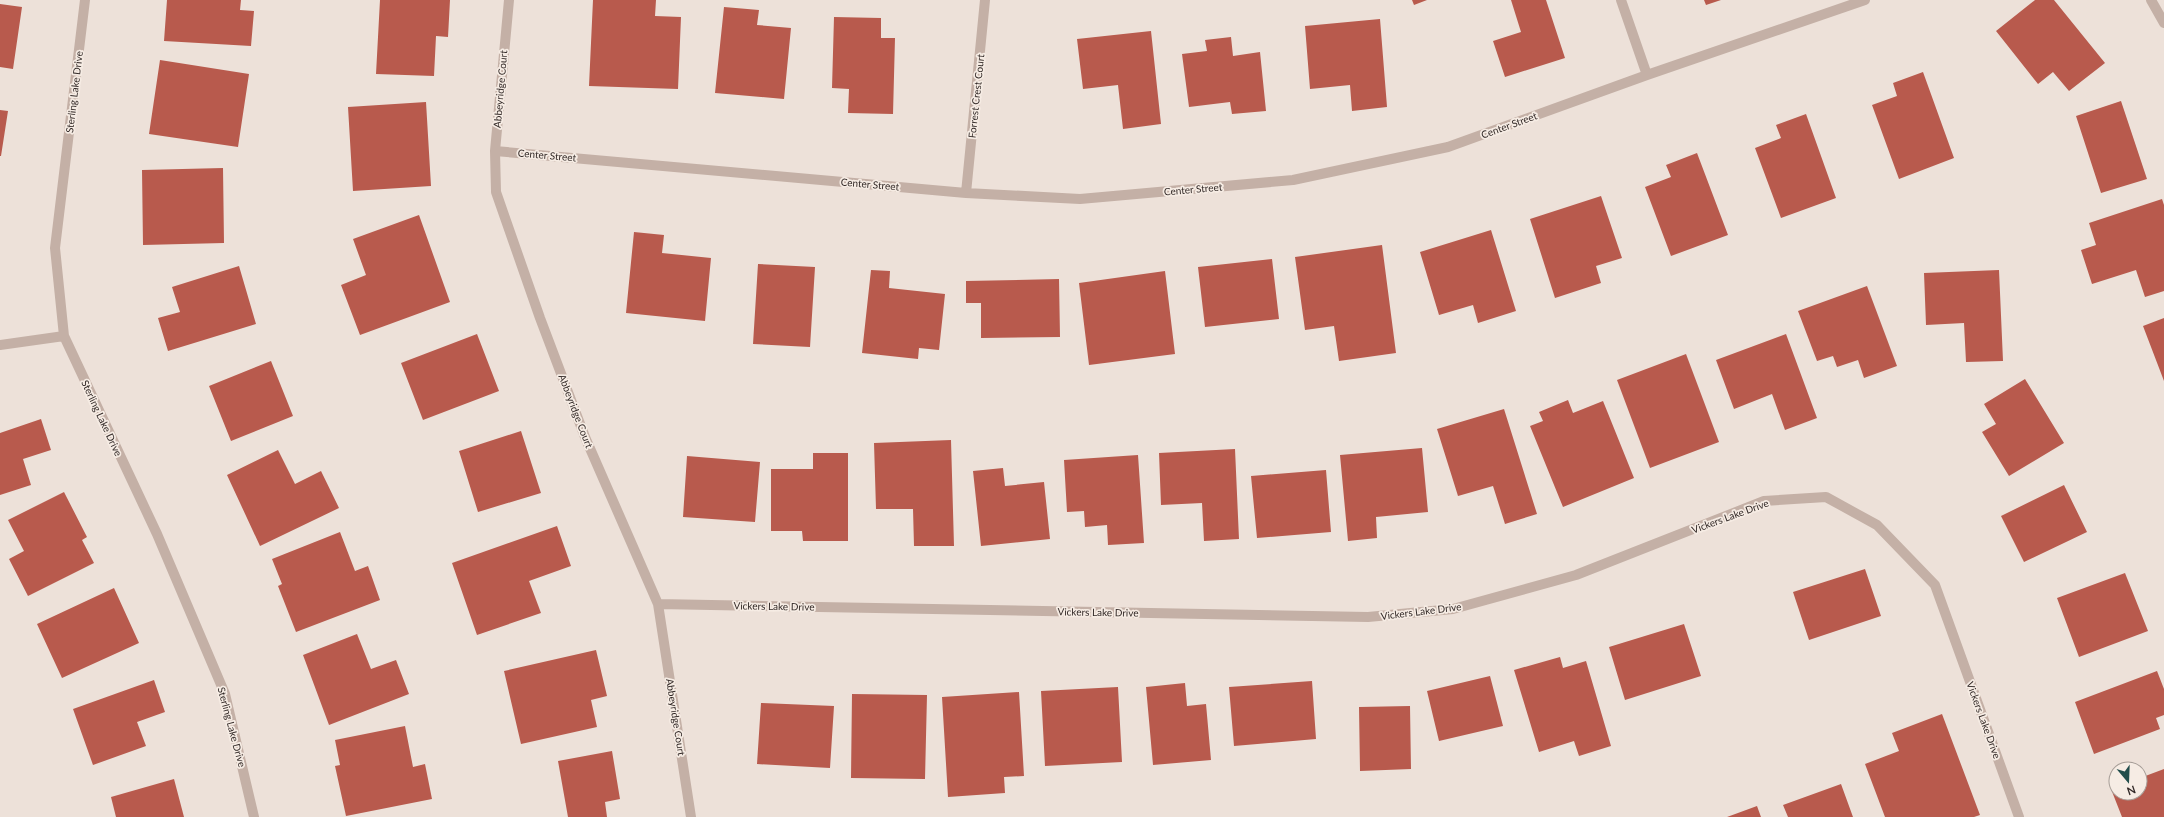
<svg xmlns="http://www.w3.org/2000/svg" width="2164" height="817" font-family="Lato,sans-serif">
  <rect width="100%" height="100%" fill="#ede1d9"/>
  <path fill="#b85a4d" d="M167,0H241L240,10L254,11L251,46L164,41Z
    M380,0H450L448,37L436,36L434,76L376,74Z
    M593,0H656L655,16L681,17L678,89L589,86Z
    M1412,0H1427L1414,5Z
    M1511,0H1546L1565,58L1505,77L1493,41L1521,32Z
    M1704,0H1721L1706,5Z
    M2035,0H2054L2105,63L2069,91L2053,72L2038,84L1996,31Z
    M0,4L22,7L13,69L0,67Z
    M724,7L759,10L757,25L791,28L784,99L715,93Z
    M834,17L881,18V38H895L893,114L848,113L849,89L832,88Z
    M1380,19L1387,107L1352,111L1350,85L1310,89L1305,26Z
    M1151,31L1161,124L1123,129L1118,85L1083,89L1077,39Z
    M1231,37L1233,56L1260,52L1266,111L1232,114L1230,102L1189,107L1182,54L1207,51L1205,40Z
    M160,60L249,74L238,147L149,134Z
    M1923,72L1954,158L1899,179L1872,105L1897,96L1893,83Z
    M2121,101L2147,179L2101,193L2076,116Z
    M426,102L431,186L353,191L348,107Z
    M0,110L8,111L1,156H0Z
    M1806,114L1836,198L1781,218L1755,148L1781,138L1776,125Z
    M1697,153L1728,235L1671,256L1645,187L1671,177L1666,165Z
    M223,168L224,243L143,245L142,170Z
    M1601,196L1622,258L1596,266L1601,283L1555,298L1530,219Z
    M2162,199L2164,205V291L2145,297L2136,270L2092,284L2081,250L2096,245L2089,223Z
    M419,215L450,302L360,335L341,285L366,275L353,239Z
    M1491,230L1516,311L1478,323L1473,305L1439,315L1420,252Z
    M634,232L664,235L662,253L711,258L705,321L626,313Z
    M1382,245L1396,353L1339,361L1334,326L1305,330L1295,257Z
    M1272,259L1279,319L1205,327L1198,267Z
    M758,264L815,267L810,347L753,344Z
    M239,266L256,324L168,351L158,318L180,312L172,287Z
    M871,270L890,271L889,288L945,294L939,350L919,348L918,359L862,353Z
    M1999,270L2003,361L1966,362L1964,323L1926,325L1924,273Z
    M1165,271L1175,354L1089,365L1079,283Z
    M1059,279L1060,337L981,338V303H966V281Z
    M1867,286L1897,366L1864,378L1858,360L1837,367L1833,356L1817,361L1798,311Z
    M2164,318V381L2143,326Z
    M477,334L499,391L423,420L401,363Z
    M1786,334L1817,418L1785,430L1772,394L1734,409L1716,360Z
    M1686,354L1719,442L1650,468L1617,380Z
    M271,361L293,416L231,441L209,386Z
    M2025,379L2064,443L2009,476L1982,432L1996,424L1984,404Z
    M1568,400L1573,413L1603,401L1634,478L1563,507L1530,426L1543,421L1539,412Z
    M1504,409L1537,514L1505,524L1493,486L1458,496L1437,429Z
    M41,419L51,450L23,459L31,485L0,495V433Z
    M521,431L541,493L478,512L459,451Z
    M951,440L954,546H914L913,509H876L874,443Z
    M1422,448L1428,512L1376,517L1377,538L1348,541L1340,455Z
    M1235,449L1239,539L1204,541L1202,503L1161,505L1159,453Z
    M278,450L295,484L321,471L339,508L260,546L227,475Z
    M813,453H848V541H803L802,531H771V469H813Z
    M1138,455L1144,543L1108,545L1107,525L1085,527L1084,511L1067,512L1064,460Z
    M687,456L760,462L755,522L683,517Z
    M1003,468L1005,486L1044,482L1050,539L981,546L973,471Z
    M1326,470L1331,532L1257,538L1251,476Z
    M2064,485L2087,532L2024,562L2001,516Z
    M64,492L87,537L82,540L94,563L28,596L9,559L24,551L8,520Z
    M557,526L571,566L529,581L541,613L477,635L452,563Z
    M340,532L355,571L368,566L380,600L296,632L278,586L282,584L272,559Z
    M1865,569L1881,616L1809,640L1793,592Z
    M2125,573L2148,631L2079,657L2057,598Z
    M114,588L139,643L62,678L37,624Z
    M1684,624L1701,676L1625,700L1609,647Z
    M357,634L371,669L396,660L409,694L329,725L303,655Z
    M596,650L607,696L591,700L597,727L521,744L504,671Z
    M1560,657L1563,668L1586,661L1611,746L1579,756L1574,741L1539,752L1514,670Z
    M2157,671L2164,689V715L2156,718L2160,729L2094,754L2075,702Z
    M1490,676L1503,726L1439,741L1427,691Z
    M154,680L165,712L137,722L146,746L93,765L73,709Z
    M1312,681L1316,739L1234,746L1229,687Z
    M1185,683L1187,706L1206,704L1211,760L1153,765L1146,687Z
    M1118,687L1122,762L1045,766L1041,691Z
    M1019,692L1024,776L1004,777L1005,793L948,797L942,697Z
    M852,694L927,695L925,779L851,778Z
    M761,703L834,706L830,768L757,764Z
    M1410,706L1411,769L1360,771L1359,707Z
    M1942,714L1980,815L1974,817H1885L1865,764L1899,751L1892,733Z
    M405,726L413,767L425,764L432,799L346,816L335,766L340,765L335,740Z
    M612,751L620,799L605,802L607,817H568L558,761Z
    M2164,769V817H2122L2111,789L2116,787V793H2140V778Z
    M174,779L184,817H116L111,797Z
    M1841,784L1853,817H1788L1783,805Z
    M1757,806L1761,817H1727Z"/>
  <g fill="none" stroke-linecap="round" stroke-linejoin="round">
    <path stroke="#c4b0a6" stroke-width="10" d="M85,0L55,248L64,336L157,534L225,694L254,817
      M509,0L495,151L496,192L540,318L585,437L658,604L691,817
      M1621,0L1647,75
      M2151,0L2164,23
      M495,151L966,193L1080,199L1293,180L1448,147L1647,75L1865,0
      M966,193L985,0
      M0,345L64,336
      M658,604L1368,617L1453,609L1576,575L1764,501L1826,497L1877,525L1935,585L2019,817"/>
  </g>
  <g text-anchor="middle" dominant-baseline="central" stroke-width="3.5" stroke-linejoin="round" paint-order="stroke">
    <g font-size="10" fill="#312826" stroke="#f6ece4">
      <text transform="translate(500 89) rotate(-85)">Abbeyridge Court</text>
      <text transform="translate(74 92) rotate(-83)">Sterling Lake Drive</text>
      <text transform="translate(976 96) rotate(-84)">Forrest Crest Court</text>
      <text transform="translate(1509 125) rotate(-20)">Center Street</text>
      <text transform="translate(547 155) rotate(5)">Center Street</text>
      <text transform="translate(870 184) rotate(5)">Center Street</text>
      <text transform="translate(1193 189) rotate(-5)">Center Street</text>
      <text transform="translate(576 411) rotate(69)">Abbeyridge Court</text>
      <text transform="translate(102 418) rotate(65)">Sterling Lake Drive</text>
      <text transform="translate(1730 516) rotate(-20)">Vickers Lake Drive</text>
      <text transform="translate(774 606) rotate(1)">Vickers Lake Drive</text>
      <text transform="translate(1421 611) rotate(-7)">Vickers Lake Drive</text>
      <text transform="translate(1098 612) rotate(1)">Vickers Lake Drive</text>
      <text transform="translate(676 717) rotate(81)">Abbeyridge Court</text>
      <text transform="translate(1984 720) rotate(70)">Vickers Lake Drive</text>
      <text transform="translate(232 727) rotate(75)">Sterling Lake Drive</text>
    </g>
  </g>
  <g transform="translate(2128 781) rotate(161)"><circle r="19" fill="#f6ece4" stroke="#a79e98"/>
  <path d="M0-3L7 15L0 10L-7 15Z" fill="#214d4b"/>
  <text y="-6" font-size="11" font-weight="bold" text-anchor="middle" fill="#312826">N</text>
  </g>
</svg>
